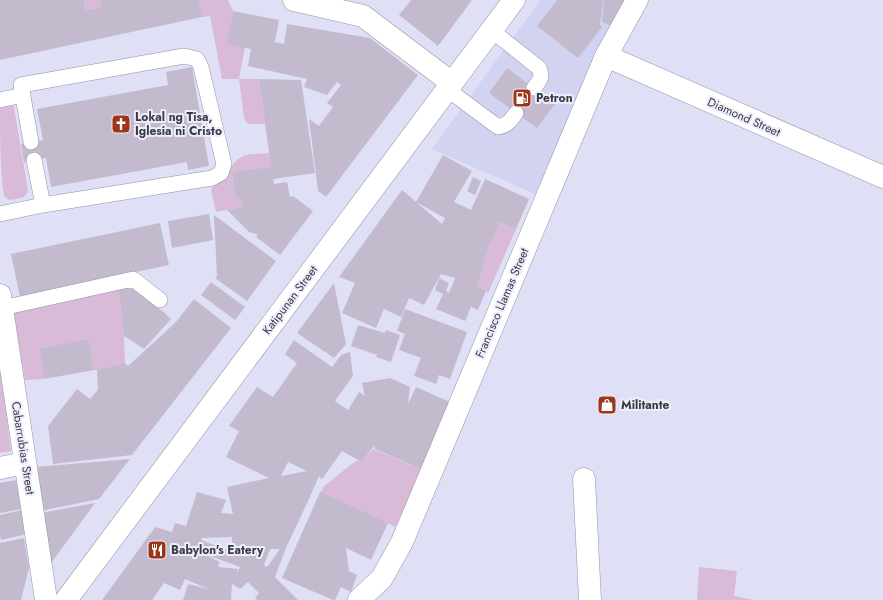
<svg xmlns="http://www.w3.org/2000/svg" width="883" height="600" font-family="Jost,sans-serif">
  <rect width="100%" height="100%" fill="#dfe0f6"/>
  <path fill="#d2d3f0" d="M540,0H630L611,33L535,194L432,149Z"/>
  <path fill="#d9bad7" d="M84,0H100L101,7L85,10Z
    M199,0H228L233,11L226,44L245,47L239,79H259L265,124H251L247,123L244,118L239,79H222L210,16L202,17Z
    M0,103H10L14,107L28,191C25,197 23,198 16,199C12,200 8,201 5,197C0,187 0,119 0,103Z
    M269,153L271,167L232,173L235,196L242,200L243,207L216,212L211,190L213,185L229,169L237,160L245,155Z
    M500,222L516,229L488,293L486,291L477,287L489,246Z
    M118,285L124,336L125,363L97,370H94L89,339L39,348L44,379L25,380L13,308Z
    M0,369L11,451L0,453Z
    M373,449L423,470L395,527L388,523L320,494L324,486L357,460L362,462Z
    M699,567L737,571L734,596L754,600H697Z"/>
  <path fill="#c3bace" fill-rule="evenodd" d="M0,0H84L85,10L101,7L100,0H199L202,17L0,60Z
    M411,0H472L438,46L399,15Z
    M557,0H603L600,25L602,27L578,58L537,26Z
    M604,0H632L615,27L602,22Z
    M233,11L279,20L275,42L284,44L287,24L370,38L418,75L326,197L318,191L309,119L319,126L333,107L327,103L341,85L337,82L327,95L304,87L307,79L248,66L251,49L226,44Z
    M192,67L209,166L188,170L187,162L51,187L46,158L24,162L21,144L43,140L37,109L168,85L166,72Z
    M507,68L555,104L537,128L489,93Z
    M259,79L301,80L315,173L273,179L274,184L287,182L290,197L293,196L313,211L280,255L256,237L258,235L249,232L227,210L243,207L242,200L235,196L232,172L271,167Z
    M443,155L472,171L454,202L471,210L485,179L529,199L516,229L500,222L489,246L477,287L486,291L478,310L471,307L465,321L436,309L443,294L435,290L439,278L449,283L446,291L449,293L455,278L441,274L424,305L409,298L401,317L384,309L376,328L342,313L355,283L339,277L402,190L442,224L445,218L416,202Z
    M473,177L481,181L475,195L467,191Z
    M209,214L213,240L172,248L168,221Z
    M214,215L276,261L247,301L215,278L217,276Z
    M160,223L169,265L20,297L11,254Z
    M211,282L245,307L235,320L201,295Z
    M334,283L346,344L334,358L297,333Z
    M118,285L135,286L171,319L144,349L124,336Z
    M194,299L231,328L132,455L53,464L48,426L77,389L90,399L98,390L97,370L125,363L128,366L176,322Z
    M405,309L467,332L450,379L439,375L436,384L414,376L421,358L399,350L405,334L397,331Z
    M358,325L385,333L386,330L400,335L391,362L376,357L377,355L351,346Z
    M89,339L94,370L44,379L39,348Z
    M294,340L332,367L341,355L350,352L353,376L335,401L348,410L359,392L365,396L362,383L390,378L410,387L408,404L416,387L452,403L423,470L375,449L374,446L362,462L342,451L322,479L319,476L309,499L286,548L275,577L298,600H257L255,598L259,593L248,582L240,589L232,584L231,600H183L188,584L208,589L185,579L180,590L164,583L152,600H102L155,527L172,532L175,523L186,526L197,492L226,500L221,513L233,514L227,487L269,478L226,457L239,431L229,426L257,387L273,397L297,363L285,354ZM288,462L307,471L281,476ZM232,537V551L249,550L246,557L201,540L202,538ZM270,549H280L267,567L264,565ZM202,553L240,567L236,576L238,569L218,567L220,562Z
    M130,459L99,499L40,511L35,467Z
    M16,480L21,509L0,513V483Z
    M320,492L388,523L371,560L346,548L349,571L357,575L351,592L341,587L335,600H333L282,578Z
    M95,503L49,566L41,513Z
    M22,510L27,534L1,540L0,535V515Z
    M24,538L29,568L21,600H0V543Z"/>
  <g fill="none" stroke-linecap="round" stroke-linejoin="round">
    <g stroke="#9292a7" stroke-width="16">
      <path id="service" d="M491,30L539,68C543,77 540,80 534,88
        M447,89L498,127C507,126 511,120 516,113
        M0,100L23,95
        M34,160L43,205
        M0,214L43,205L212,178L221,173L224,164L201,67L197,59L184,56L21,85L31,142
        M2,308L133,279L160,300"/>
    </g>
    <g stroke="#9292a7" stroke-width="23">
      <path id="minor" d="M294,0L363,16L452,83
        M606,56L883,177
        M0,295L46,600
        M0,468L25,463
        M584,479L590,600
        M359,600L382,578L402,542L606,56L637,0"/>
    </g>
    <g stroke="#9292a7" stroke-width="23">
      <path id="secondary" d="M66,600L514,0"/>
    </g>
    <use href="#service" stroke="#fff" stroke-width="15"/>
    <use href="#minor" stroke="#fff" stroke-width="22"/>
    <use href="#secondary" stroke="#fff" stroke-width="22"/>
  </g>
  <defs>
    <g id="fuel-square" transform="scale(1)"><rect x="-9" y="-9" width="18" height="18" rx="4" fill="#9d3518" stroke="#edeefb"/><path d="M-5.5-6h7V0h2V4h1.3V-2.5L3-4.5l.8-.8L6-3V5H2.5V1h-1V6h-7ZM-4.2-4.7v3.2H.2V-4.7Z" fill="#fff"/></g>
    <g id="church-square" transform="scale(1)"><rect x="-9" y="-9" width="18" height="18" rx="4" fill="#9d3518" stroke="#edeefb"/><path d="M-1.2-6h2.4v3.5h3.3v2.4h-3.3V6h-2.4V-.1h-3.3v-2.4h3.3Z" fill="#fff"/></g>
    <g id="shop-square" transform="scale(1)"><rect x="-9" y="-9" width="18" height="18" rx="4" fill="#9d3518" stroke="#edeefb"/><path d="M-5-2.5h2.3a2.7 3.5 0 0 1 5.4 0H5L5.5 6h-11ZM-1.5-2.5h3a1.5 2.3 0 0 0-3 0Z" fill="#fff"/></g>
    <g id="restaurant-square" transform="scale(1)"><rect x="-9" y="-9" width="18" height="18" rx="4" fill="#9d3518" stroke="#edeefb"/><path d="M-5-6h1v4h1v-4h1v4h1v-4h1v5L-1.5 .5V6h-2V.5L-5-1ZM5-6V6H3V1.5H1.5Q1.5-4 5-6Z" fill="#fff"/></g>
  </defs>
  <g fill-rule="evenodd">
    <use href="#fuel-square" x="522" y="98"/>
    <use href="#church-square" x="121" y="124"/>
    <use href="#shop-square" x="607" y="405"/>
    <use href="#restaurant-square" x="157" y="550"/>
  </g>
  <g text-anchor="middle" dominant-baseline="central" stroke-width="4" stroke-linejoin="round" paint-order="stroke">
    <g font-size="12" font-weight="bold" fill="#3a3b44" stroke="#edeefb" text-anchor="start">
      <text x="536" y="98">Petron</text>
      <text x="135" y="117">Lokal ng Tisa,<tspan x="135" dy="14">Iglesia ni Cristo</tspan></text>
      <text x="621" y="405">Militante</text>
      <text x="171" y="550">Babylon's Eatery</text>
    </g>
    <g font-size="12" fill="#3a3b44" stroke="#edeefb">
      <text transform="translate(744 117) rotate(24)">Diamond Street</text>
      <text transform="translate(290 300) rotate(-53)">Katipunan Street</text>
      <text transform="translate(502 303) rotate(-67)">Francisco Llamas Street</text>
      <text transform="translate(23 448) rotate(81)">Cabarrubias Street</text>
    </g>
  </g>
</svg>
